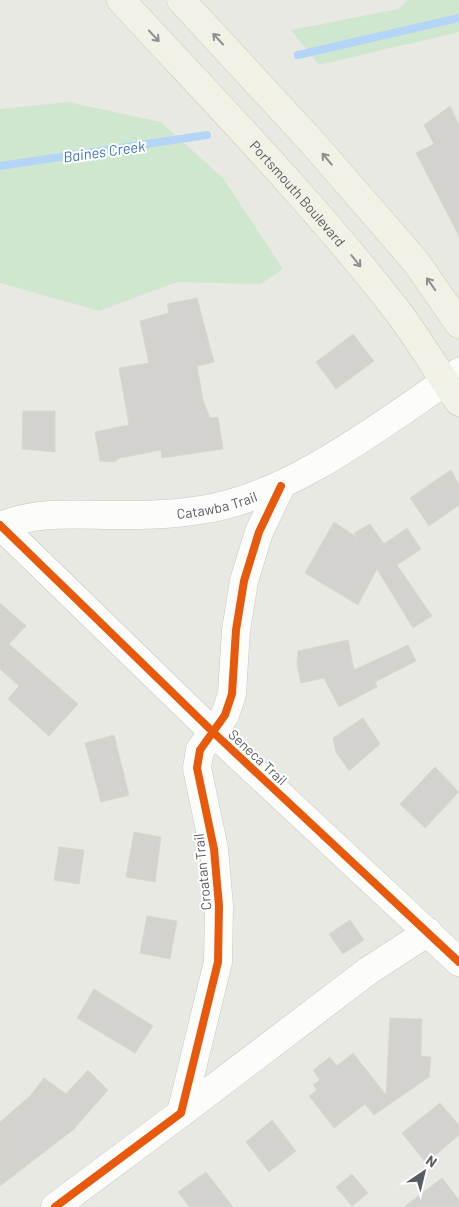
<svg xmlns="http://www.w3.org/2000/svg" width="459" height="1207" font-family="Barlow,sans-serif">
  <rect width="100%" height="100%" fill="#e9e9e3"/>
  <path fill="#d0e7cf" d="M408,0H459V32L319,65L291,30L398,9Z
    M68,102L161,122L223,178L283,269L261,284L177,282L99,311L0,283V109Z"/>
  <g fill="none" stroke-linecap="round" stroke-linejoin="round">
    <path stroke="#b4d5f7" stroke-width="8" d="M298,55L459,18
      M0,166L207,135"/>
  </g>
  <path fill="#d3d2ce" stroke="#d8d7d2" d="M450,106L459,125V236L416,153L434,144L424,125Z
    M197,298L214,362L197,366L203,400L210,418L218,417L223,449L162,458L161,450L120,458L114,462L100,461L95,432L129,425L119,368L149,363L140,321L169,313L167,304Z
    M353,334L374,361L336,389L316,362Z
    M23,411H55V452L22,449Z
    M451,470L459,485V505L429,526L410,498Z
    M334,522L358,538L354,533L370,524L384,544L407,528L421,549L397,565L432,616L413,628L377,569L358,605L305,573Z
    M0,603L26,626L9,644L78,704L49,736L8,699L19,686L0,669Z
    M348,640L354,670L408,645L416,661L375,682L377,687L339,707L324,678L301,683L297,664L298,651Z
    M363,718L380,744L349,771L336,752L333,738Z
    M114,735L129,795L101,802L85,743Z
    M435,767L459,792L425,828L400,804Z
    M134,832L161,837L155,882L126,877Z
    M59,847L84,850L79,884L54,880Z
    M147,916L177,921L170,959L140,953Z
    M350,920L364,940L343,954L329,934Z
    M94,989L153,1026L135,1053L77,1018Z
    M390,1018L422,1019L421,1056L431,1057L429,1077L374,1115L365,1104L334,1128L309,1096L317,1090L313,1085L320,1080L313,1070L330,1057L337,1066L353,1053L386,1095Z
    M88,1070L108,1090L73,1130L0,1186V1122L30,1096L44,1078L66,1094Z
    M440,1103L459,1125V1135L426,1163L402,1133Z
    M272,1120L296,1151L269,1172L246,1142Z
    M206,1172L233,1207H190L178,1192Z
    M352,1174L368,1193L352,1206L336,1187Z
    M442,1178L459,1200V1207H404Z"/>
  <g fill="none" stroke-linecap="round" stroke-linejoin="round">
    <g stroke="#c6c7c5" stroke-width="29">
      <g id="minor">
        <path d="M0,525L214,733L459,962"/>
        <path id="s1" d="M1,526C41,509 85,516 128,515C152,515 177,514 200,510C289,498 385,422 459,372"/>
        <path d="M181,1113L368,971L428,932"/>
        <path d="M55,1207L181,1113L218,962L219,906L214,849L197,768L200,750L225,715L232,694L236,630L244,581L259,532L281,486"/>
      </g>
    </g>
    <g stroke="#d2cbb0" stroke-width="29">
      <g id="major">
        <path id="s2" d="M121,0C214,101 311,200 395,308C418,338 437,371 459,402"/>
        <path d="M181,0L313,143L416,262L459,324"/>
      </g>
    </g>
    <use href="#minor" stroke="#fcfcfb" stroke-width="28"/>
    <use href="#major" stroke="#f2f1e6" stroke-width="28"/>
    <g stroke="#fff" stroke-width="11">
      <path id="cycleway" d="M0,525L214,733L459,962
        M55,1207L181,1113L218,962L219,906L214,849L197,768L200,750L225,715L232,694L236,630L244,581L259,532L281,486"/>
    </g>
    <use href="#cycleway" stroke="#e8590c" stroke-width="8"/>
  </g>
  <defs><path id="oneway-shaft" d="M-6 0H5M1.5-3L5.5 0L1.5 3" fill="none" stroke-width="1.6" stroke-linecap="round" stroke-linejoin="round" transform="scale(1.25)"/></defs>
  <g stroke="#8f9090">
    <use href="#oneway-shaft" transform="translate(154 36) rotate(47)"/>
    <use href="#oneway-shaft" transform="translate(218 39) rotate(-133)"/>
    <use href="#oneway-shaft" transform="translate(327 159) rotate(-130)"/>
    <use href="#oneway-shaft" transform="translate(356 261) rotate(51)"/>
    <use href="#oneway-shaft" transform="translate(431 284) rotate(-125)"/>
  </g>
  <g text-anchor="middle" dominant-baseline="central" stroke-width="4" stroke-linejoin="round" paint-order="stroke">
    <g font-size="14" fill="#595c62" stroke="#fff">
      <text stroke="none"><textPath href="#s2" startOffset="262">Portsmouth Boulevard</textPath></text>
      <text stroke="none"><textPath href="#s1" startOffset="218">Catawba Trail</textPath></text>
      <text transform="translate(258 757) rotate(43)">Seneca Trail</text>
      <text transform="translate(202 872) rotate(-96)">Croatan Trail</text>
    </g>
    <g font-size="15" font-style="italic" fill="#3f75c4" stroke="#fff">
      <text transform="translate(104 151) rotate(-8)">Baines Creek</text>
    </g>
  </g>
  <g transform="translate(424 1172) rotate(35)" stroke="#ffffff" stroke-width="4" paint-order="stroke">
  <path d="M0-4L9 19L0 12L-9 19Z" fill="#595c62"/>
  <text y="-8" font-size="14" font-weight="bold" text-anchor="middle" fill="#595c62">N</text>
  </g>
</svg>
